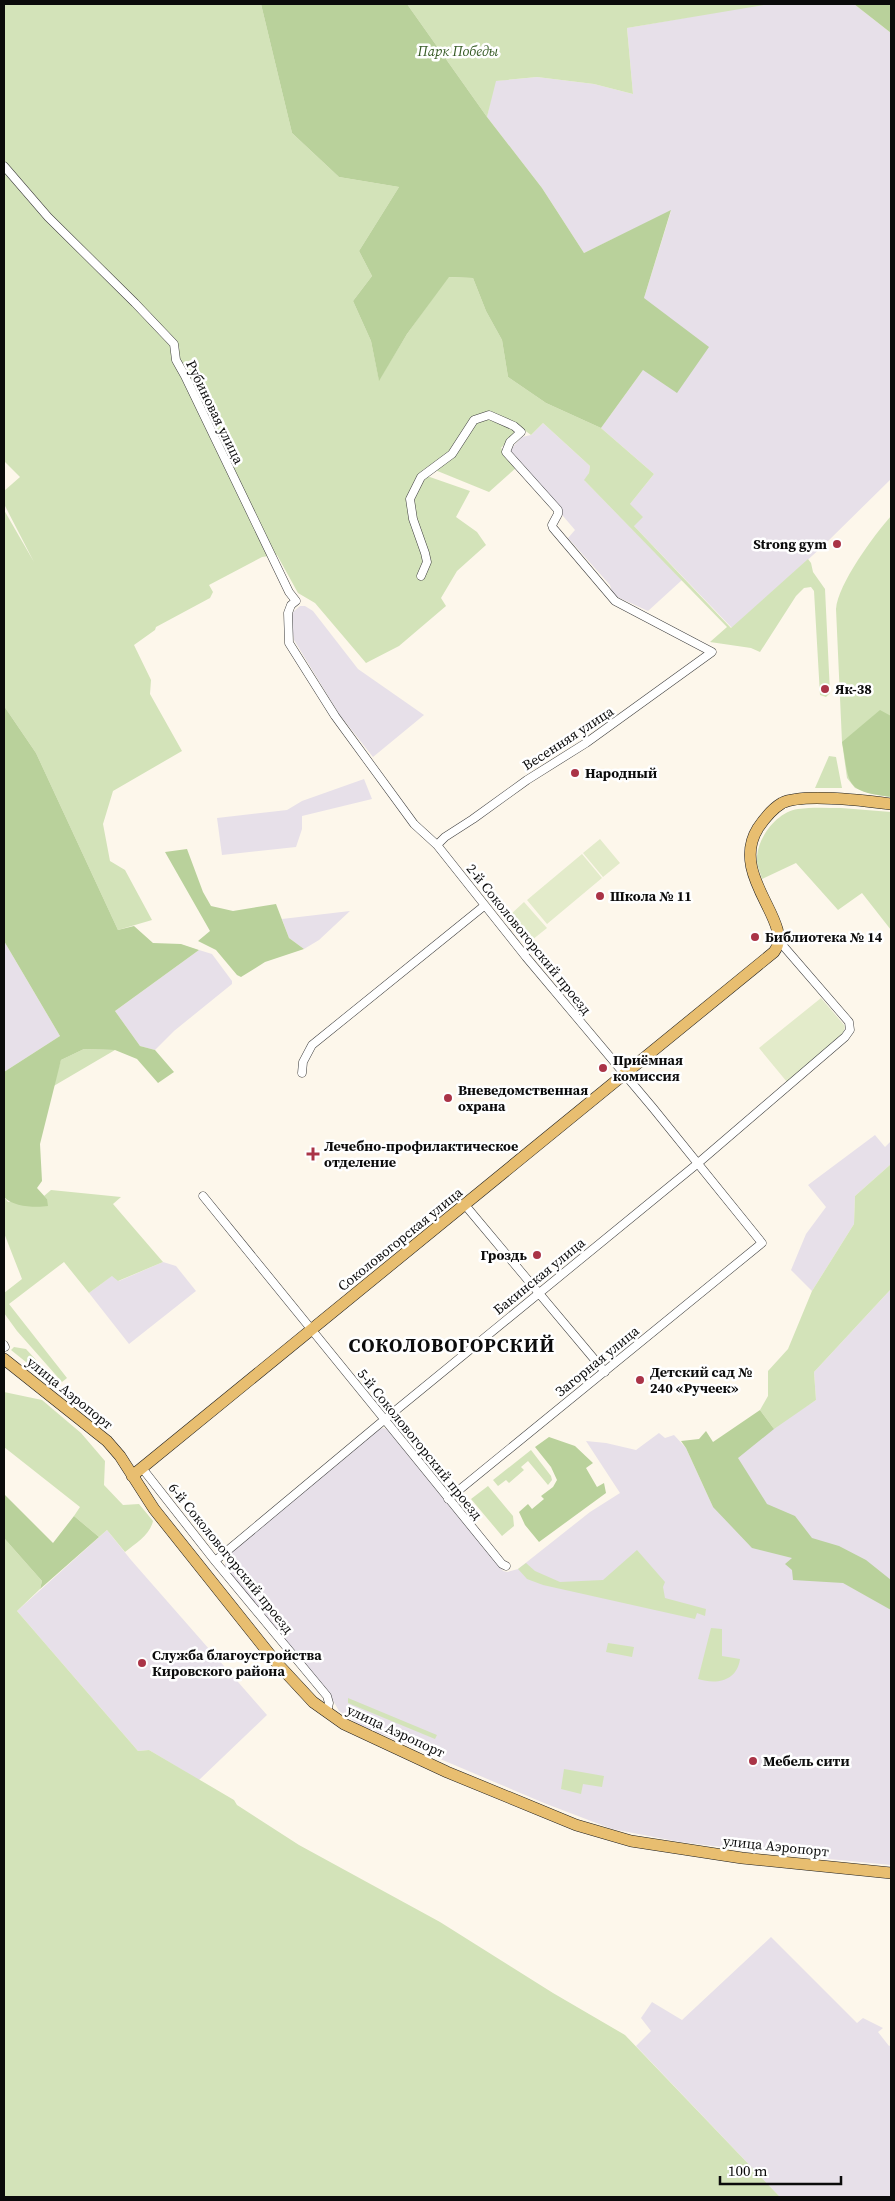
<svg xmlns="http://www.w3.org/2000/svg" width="895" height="2201" font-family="'Source Serif 4',serif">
  <rect width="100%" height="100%" fill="#fdf7eb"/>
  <path fill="#e7e0e9" d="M763,4H854L891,33V479L823,546L732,628L634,526L630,504L654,474L601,428L643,370L644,298L671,211L584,253L542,188L487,117L495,81L537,77L594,84L633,94L627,28Z
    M543,423L590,466L589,473L585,481L682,580L648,611L613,595L610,585L568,538L575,530L522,468L510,450L522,437L531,435Z
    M300,606H305L313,611L358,669L424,715L373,757L339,714L294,640L291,619L293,612Z
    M364,779L372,799L302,816V829L296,847L222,855L217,818L287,810L302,801Z
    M350,911L319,940L304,949L289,938L282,919Z
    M4,941L60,1036L4,1072Z
    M199,950L212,954L232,981V984L174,1031L155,1050L140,1046L115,1011Z
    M875,1135L885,1147L891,1141V1164L855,1196L854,1224L812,1291L791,1270L806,1234L826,1207L808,1185Z
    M163,1262L176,1266L196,1291L129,1344L89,1293L113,1275L119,1281Z
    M891,1289V1865L787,1855L680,1842L612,1829L544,1803L360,1725L339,1711L331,1697L225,1568V1557L378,1430L383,1428L387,1429L503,1571L507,1572L518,1569L590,1512L620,1493L586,1441L606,1443L636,1450L659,1433L665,1438L674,1435L686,1448L713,1507L731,1455L816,1400L814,1372Z
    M107,1530L131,1560L267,1715L199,1780L149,1750L138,1751L17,1611Z
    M771,1937L857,2023L863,2018L883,2028L878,2032L889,2046L891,2045V2197H780L636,2046L651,2031L641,2018L652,2002L682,2020Z"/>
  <path fill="#d3e3b9" d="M4,4H261L292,133L339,177L399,187L359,251L372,276L353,301L371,341L379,380L407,334L448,277L473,278L486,311L502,340L508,377L546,403L601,428L654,474L630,504L643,517L634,526L731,628L808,559L811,563L813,572L825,589L830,693L826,697L820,695L814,591L811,587L804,588L796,596L760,652L751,648L710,642L727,627L584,480L589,473L590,466L543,423L531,435L515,423L478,415L451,451L423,470L427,476L470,491L456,517L477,532L486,545L457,571L441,598L446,606L399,646L366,663L315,603L298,593L277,555L262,557L209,585L213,592L210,598L156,627L155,630L134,645L151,680L150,694L182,751L113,791L103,824L110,861L125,870L152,920L118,930L36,753L4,706V510L34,562L4,504V491L20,477L4,461Z
    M407,4H763L764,5L627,28L633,94L594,84L537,77L496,81L487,117Z
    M490,418L514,430L515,433L501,448L517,467L489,492L435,470L475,423Z
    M891,516V797L872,794L855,788L847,778L842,742L836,609C838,584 874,535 891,516Z
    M829,756L836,757L842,788H815Z
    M841,808L891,812V930L862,893L838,910L796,863L762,879C760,872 756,864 757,856C759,836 777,812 798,809C812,807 827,808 841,808Z
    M84,1049L115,1050L52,1087L61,1060Z
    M891,1164V1289L814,1372L816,1400L774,1429L760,1410L768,1396V1371L788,1349L812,1291L854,1224L855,1196Z
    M51,1190L121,1197L113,1204L163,1262L118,1281L112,1276L89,1293L64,1262L9,1304L67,1378L62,1382L17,1331L4,1313V1293L22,1279L4,1233V1197L8,1202L47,1199L44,1196Z
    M14,1347L26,1349L48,1373L57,1387L11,1350Z
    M4,1392L42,1400L81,1433L105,1461L104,1485L123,1505L139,1504L153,1521C150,1535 136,1543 125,1552L107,1530L99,1537L74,1516L80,1507L4,1447Z
    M531,1450L551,1476L552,1480L548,1485L528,1461L521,1467L524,1470L509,1483L506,1480L498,1486L493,1480Z
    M488,1486L513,1516L514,1526L502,1536L471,1499Z
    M4,1538L42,1581L40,1589L17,1611L138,1751L149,1750L234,1800L237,1805L299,1845L440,1922L553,1993L625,2035L780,2197H4Z
    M637,1550L665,1582L663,1587L665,1598L706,1609L705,1616L697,1613L695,1619L543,1585L527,1579L518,1569L526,1563L535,1571L560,1582L603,1580Z
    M711,1628L722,1629V1656L740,1659C737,1681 717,1685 698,1679Z
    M608,1643L634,1647L632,1657L606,1652Z
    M348,1698L437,1735L435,1739L348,1703Z
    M564,1769L604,1776L602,1787L583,1784L581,1794L561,1789Z"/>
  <path fill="#b9d19b" d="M261,4H407L487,117L542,188L584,253L671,210L644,298L709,347L677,393L643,370L601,428L546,403L508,377L502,340L486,311L473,278L449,277L407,334L379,381L371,341L353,301L372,276L359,251L399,187L339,177L292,133Z
    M854,4H891V33Z
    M4,706L36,753L118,930L134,926L153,943L181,944L199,950L115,1011L140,1046L155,1050L174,1072L158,1083L137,1059L115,1050L84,1049L61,1060L40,1144L42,1181L37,1188L47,1199L48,1206C36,1208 13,1207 4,1197V1072L60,1036L4,941Z
    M880,710L891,716V797C843,791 850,784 842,742Z
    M187,849L203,892L211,906L233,911L276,904L289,938L304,949L265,962L241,977L237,975L216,950L198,941L210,931L165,852Z
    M760,1410L774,1429L738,1458L767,1504L795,1516L812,1538L839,1546L866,1560L891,1580V1610L843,1583L793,1580L792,1570L785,1564L792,1558L752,1548L713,1507L686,1448L681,1441L699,1439L706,1431L713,1442Z
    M549,1437L575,1446L593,1463L586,1468L597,1487L604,1483L606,1493L539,1542L525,1525L519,1512L528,1504L532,1509L544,1499L541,1496L553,1487L557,1480L551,1467L535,1447Z
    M4,1494L53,1543L74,1516L99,1537L40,1589L42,1581L4,1538Z"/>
  <path fill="#e3ebca" d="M600,839L620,863L603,877L583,853Z
    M582,854L602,878L547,924L527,900Z
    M524,902L547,928L532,940L510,915Z
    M821,998L845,1026L843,1035L787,1082L759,1048Z"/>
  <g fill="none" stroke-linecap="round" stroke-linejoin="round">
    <g stroke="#3e3e3e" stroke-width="9">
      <path id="street" d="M4,166L48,217L135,303L174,344L176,360L185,376L289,592L296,601L291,605L288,613L289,643L335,716L414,824L437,845L526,957L653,1108L762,1243L448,1499
        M421,576L427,562L425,553L413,519L410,499L421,477L452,454L474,420L489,415L514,426L521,432L510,442L506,452L558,510V514L552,525L553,528L615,601L712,652L586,743L527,780L473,819L445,837L437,845
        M302,1073L303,1062L312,1045L484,906
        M203,1196L502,1564L506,1566
        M465,1205L605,1372
        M4,1345L5,1347
        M142,1468L215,1561L327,1696L329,1703L327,1712
        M215,1561L384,1420L697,1164L845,1037L850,1030L849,1022L779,941"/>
    </g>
    <g stroke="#1c1c1c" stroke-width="12">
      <path id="primary" d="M4,1359L107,1441L120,1456L154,1509L275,1661L313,1702L344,1724L447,1772L576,1825L631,1841L742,1858L891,1873
        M132,1476L774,952C796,923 728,876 758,828C764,819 772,809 782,803C802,793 868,801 891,804"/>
    </g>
    <use href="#street" stroke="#fff" stroke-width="8"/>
    <use href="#primary" stroke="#e8be70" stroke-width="11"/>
  </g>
  <g fill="#aa3447" stroke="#fff" stroke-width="2">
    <circle cx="837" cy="544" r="5"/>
    <circle cx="825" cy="689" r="5"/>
    <circle cx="575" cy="773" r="5"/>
    <circle cx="600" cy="896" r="5"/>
    <circle cx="755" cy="937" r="5"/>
    <circle cx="603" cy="1068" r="5"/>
    <circle cx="448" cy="1098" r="5"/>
    <path d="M310.5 1146.5h5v5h5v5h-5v5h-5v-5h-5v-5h5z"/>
    <circle cx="537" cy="1255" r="5"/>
    <circle cx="640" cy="1380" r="5"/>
    <circle cx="142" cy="1663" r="5"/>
    <circle cx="753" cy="1761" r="5"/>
  </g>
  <g text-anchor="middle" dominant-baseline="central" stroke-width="5" stroke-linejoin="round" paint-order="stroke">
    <g font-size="14" font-style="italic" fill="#355a24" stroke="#fff">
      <text x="458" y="51">Парк Победы</text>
    </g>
    <g font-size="14" fill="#0b0b0b" stroke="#fff">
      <text transform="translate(215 412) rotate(64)">Рубиновая улица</text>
      <text transform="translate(568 738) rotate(-33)">Весенняя улица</text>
      <text transform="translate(529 939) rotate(51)">2-й Соколовогорский проезд</text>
      <text transform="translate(400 1239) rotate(-39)">Соколовогорская улица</text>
      <text transform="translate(539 1276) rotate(-39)">Бакинская улица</text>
      <text transform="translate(597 1361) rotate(-39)">Загорная улица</text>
      <text transform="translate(70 1393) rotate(39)">улица Аэропорт</text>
      <text transform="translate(420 1444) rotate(51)">5-й Соколовогорский проезд</text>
      <text transform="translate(231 1558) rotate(51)">6-й Соколовогорский проезд</text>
      <text transform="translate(396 1731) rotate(25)">улица Аэропорт</text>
      <text transform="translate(776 1846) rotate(6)">улица Аэропорт</text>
    </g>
    <g font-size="14" font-weight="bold" fill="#0b0b0b" stroke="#fff" text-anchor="start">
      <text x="827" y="544" text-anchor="end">Strong gym</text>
      <text x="835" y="689">Як-38</text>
      <text x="585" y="773">Народный</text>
      <text x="610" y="896">Школа № 11</text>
      <text x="765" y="937">Библиотека № 14</text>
      <text x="613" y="1060">Приёмная<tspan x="613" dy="16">комиссия</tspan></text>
      <text x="458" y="1090">Вневедомственная<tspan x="458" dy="16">охрана</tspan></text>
      <text x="324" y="1146">Лечебно-профилактическое<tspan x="324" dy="16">отделение</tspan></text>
      <text x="527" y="1255" text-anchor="end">Гроздь</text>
      <text x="650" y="1372">Детский сад №<tspan x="650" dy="16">240 «Ручеек»</tspan></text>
      <text x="152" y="1655">Служба благоустройства<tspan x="152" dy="16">Кировского района</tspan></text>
      <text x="763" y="1761">Мебель сити</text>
    </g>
    <g font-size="19" font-weight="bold" letter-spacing="1" fill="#0b0b0b" stroke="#fff">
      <text x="452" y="1345">СОКОЛОВОГОРСКИЙ</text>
    </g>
  </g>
  <rect width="895" height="2201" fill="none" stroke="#0b0b0b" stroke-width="10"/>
  <path d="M720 2176v8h121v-8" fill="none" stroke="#0b0b0b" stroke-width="2.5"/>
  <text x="728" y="2176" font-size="15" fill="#0b0b0b" stroke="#ffffff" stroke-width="4" paint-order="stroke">100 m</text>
</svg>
